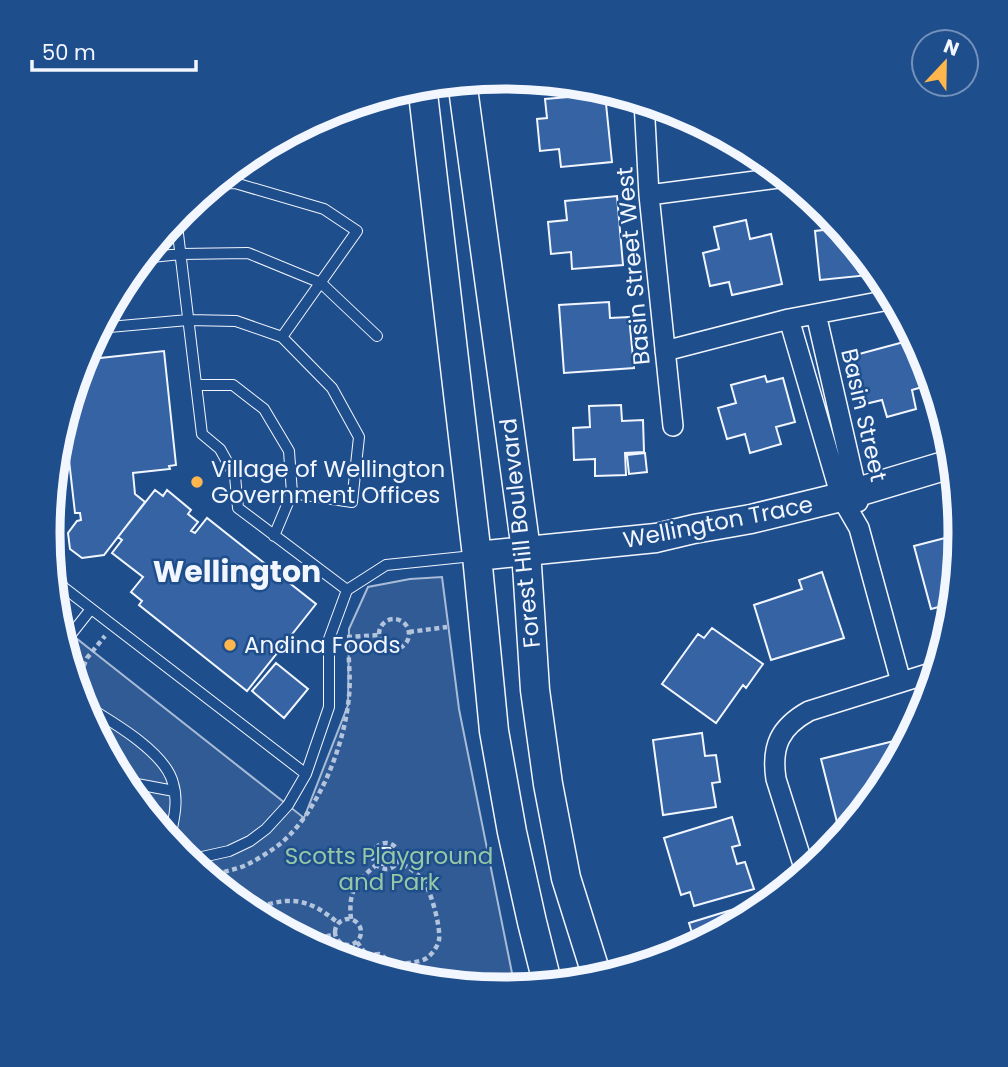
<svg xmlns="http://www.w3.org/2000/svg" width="1008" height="1067" font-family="Poppins,sans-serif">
  <rect width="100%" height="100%" fill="#1f4e8c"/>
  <path fill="#305b95" stroke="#a8bbd7" stroke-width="2" d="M442,577L459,709L512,973L517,989L504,990L414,981L329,955L250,913L181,856L124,787L82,708L67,631L304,818L348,705L349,629L368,587L410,579Z"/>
  <path fill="#3563a3" stroke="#f2f6ff" stroke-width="2" d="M605,94L612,162L561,167L559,149L540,151L537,119L547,118L545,99Z
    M712,129L729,138L713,139Z
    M617,196L623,265L572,269L571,252L551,254L548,222L567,220L565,201Z
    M831,215L879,274L820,280L815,231L832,229Z
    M746,220L750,239L771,234L782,284L732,295L729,282L710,286L703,253L719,249L714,227Z
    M609,302L610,318L629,317L634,368L564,373L559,305Z
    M915,339L929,385L912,390L916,409L887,417L882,400L861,405L848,357Z
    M164,351L176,465L169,466L170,469L133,473L135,494L145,502L104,555L82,558L70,549L68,533L77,521L81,520L80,513H75L64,416L82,360Z
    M765,376L767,382L783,378L795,422L776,427L781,444L750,453L745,434L727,439L718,408L736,403L731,385Z
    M621,405L622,421L643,420L644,452L625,453L626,475L595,476V459L574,460L573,428L590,427L589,406Z
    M645,453L647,472L629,474L627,455Z
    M155,490L163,496L167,490L191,510L188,514L198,522L191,531L195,533L207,518L316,604L247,691L139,605L142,601L131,592L143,577L112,553L122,540L118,537Z
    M960,529L954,603L931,609L914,546L949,537L948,532Z
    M822,572L844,638L771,660L754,605L802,589L799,580Z
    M712,628L763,664L746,688L743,685L716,723L662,684L698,634L704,638Z
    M276,663L308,689L284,718L252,691Z
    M702,733L705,756L716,755L720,782L712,783L716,807L663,815L653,740Z
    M913,733L906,745L903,736Z
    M894,741L899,759L884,788L856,821L838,826L821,759Z
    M732,817L740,845L732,847L737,864L745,862L754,889L694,906L690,892L681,895L664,838Z
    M380,848H390L395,855L391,864L381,865L376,858Z
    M754,903L757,913L696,946L689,923Z
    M375,958L384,961L386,970L384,972L368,967L367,964Z"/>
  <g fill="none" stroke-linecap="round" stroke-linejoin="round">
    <g stroke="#f2f6ff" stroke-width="12">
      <path id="lane" d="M213,184L235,183L324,209L357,231L282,337
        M176,217L202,434L220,449L235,476L238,508L347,590
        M142,258L181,254L248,253L321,283L377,336
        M98,328L188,320L236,321L282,337L332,388L359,437L352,502L292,493
        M196,385H233L264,409L289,451L292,493L274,536
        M54,569L63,587L306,774
        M68,638L91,609
        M81,703C109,720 165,751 173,783C179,802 173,823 169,842
        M121,781L174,791
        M183,858L202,857L229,851L250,841L266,829L288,805L306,774L329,707V639L347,590L386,565L473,556"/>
    </g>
    <g stroke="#f2f6ff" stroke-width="22">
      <path id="street" d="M644,101L649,195L673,426
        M649,195L786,177
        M816,314L857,492L858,502
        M789,319L841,497L859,528L901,682
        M665,351L789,319L894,299
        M806,874L776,779C771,746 780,727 809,711L937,671"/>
    </g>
    <g stroke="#f2f6ff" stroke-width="31">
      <path id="secondary" d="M462,81L526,550L535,690L548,784L566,878L598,980
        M422,85L477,556L494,731L512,832L532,922L548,986
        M477,556L656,538L694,529L751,519L841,497L954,463"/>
    </g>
    <path stroke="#b3c4dc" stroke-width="4.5" stroke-dasharray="5 3.5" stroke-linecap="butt" d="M379 634a15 15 0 1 1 30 0a15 15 0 1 1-30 0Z
      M409,632L447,627
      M347,637L379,635
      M77,682L87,658L105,636
      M373 856a13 13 0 1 1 26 0a13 13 0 1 1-26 0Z
      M209,880C219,871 232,871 244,866C255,861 266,854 276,847C317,817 345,745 349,696C351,677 348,656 348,637
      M243,908C259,909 273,901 288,901C308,900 324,911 338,923
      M351,919C348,891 356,882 376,865
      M335 932a13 13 0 1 1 26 0a13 13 0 1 1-26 0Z
      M357,942L368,957
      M313,947L324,937L335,934
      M389,965C401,963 417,964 427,958C432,954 438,946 439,940C441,928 431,891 424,882C417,872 408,867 398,862
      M364,966C365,957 371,954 379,954C388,958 391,964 388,973"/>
    <use href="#lane" stroke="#1f4e8c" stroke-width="10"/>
    <use href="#street" stroke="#1f4e8c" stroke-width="19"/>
    <use href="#secondary" stroke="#1f4e8c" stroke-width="28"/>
  </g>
  <g fill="#ffb74d" stroke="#1f4e8c" stroke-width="2.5">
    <circle cx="197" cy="482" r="7"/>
    <circle cx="230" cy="645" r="7"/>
  </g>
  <g text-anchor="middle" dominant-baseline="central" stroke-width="5" stroke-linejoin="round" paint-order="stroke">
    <g font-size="23" fill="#f2f6ff" stroke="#1f4e8c">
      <text transform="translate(633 266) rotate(-95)">Basin Street West</text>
      <text transform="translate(864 415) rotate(77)">Basin Street</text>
      <text transform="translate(718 522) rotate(-11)">Wellington Trace</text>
      <text transform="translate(520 533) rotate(-96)">Forest Hill Boulevard</text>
    </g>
    <g font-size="23" fill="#f2f6ff" stroke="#1f4e8c" text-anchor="start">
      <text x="211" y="469">Village of Wellington<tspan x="211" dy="26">Government Offices</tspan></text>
      <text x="244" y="645">Andina Foods</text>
    </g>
    <g font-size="23" fill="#97c8a6" stroke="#1f4e8c">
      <text x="389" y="856">Scotts Playground<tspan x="389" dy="26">and Park</tspan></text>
    </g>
    <g font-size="30" font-weight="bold" fill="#f2f6ff" stroke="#1f4e8c">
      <text x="237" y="571">Wellington</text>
    </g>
  </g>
  <path d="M0 0H1008V1067H0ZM60 533a444 444 0 1 1 888 0a444 444 0 1 1-888 0Z" fill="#1f4e8c" fill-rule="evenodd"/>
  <path fill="none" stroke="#f2f6ff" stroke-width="9" d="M60 533a444 444 0 1 1 888 0a444 444 0 1 1-888 0Z"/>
  <g transform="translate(945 63) rotate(22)"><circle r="33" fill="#1f4e8c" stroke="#7391ba" stroke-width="2"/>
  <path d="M0-5L12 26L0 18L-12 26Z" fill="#ffb74d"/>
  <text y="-10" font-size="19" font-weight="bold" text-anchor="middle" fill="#f2f6ff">N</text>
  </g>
  <path d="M32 60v10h164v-10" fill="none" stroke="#f2f6ff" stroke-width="3.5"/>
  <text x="42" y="60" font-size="21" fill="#f2f6ff" stroke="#1f4e8c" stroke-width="5" paint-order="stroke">50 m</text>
</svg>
